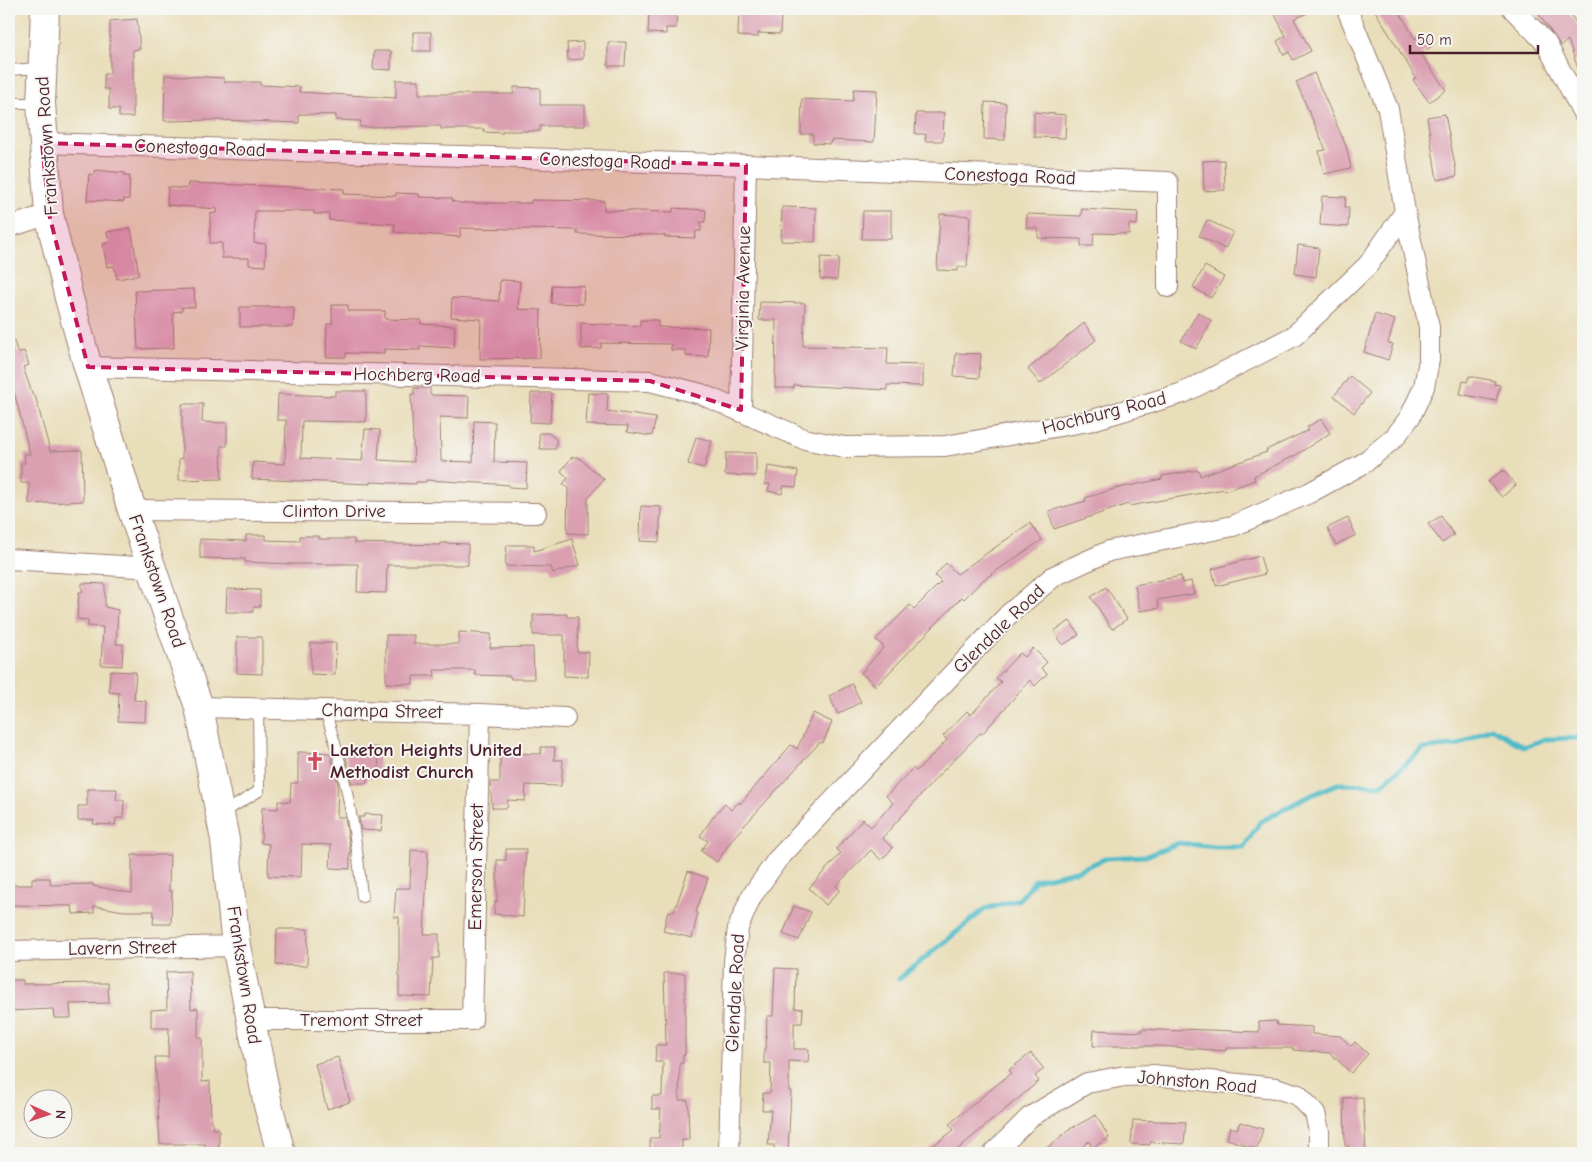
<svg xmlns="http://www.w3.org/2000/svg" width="1592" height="1162" font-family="'Comic Neue',sans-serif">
  <rect width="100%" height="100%" fill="#f6f6f2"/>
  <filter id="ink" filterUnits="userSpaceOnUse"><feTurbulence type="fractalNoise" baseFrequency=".02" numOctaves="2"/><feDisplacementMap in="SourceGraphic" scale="10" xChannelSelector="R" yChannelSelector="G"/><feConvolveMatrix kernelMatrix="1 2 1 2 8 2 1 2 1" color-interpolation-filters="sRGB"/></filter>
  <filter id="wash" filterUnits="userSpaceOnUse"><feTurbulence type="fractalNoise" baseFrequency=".0096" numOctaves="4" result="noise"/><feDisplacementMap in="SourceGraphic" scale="20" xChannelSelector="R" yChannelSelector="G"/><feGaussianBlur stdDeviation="1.12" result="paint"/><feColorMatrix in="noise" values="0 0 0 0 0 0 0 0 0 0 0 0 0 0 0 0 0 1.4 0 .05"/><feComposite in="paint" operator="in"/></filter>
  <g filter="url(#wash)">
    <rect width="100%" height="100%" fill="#e9deba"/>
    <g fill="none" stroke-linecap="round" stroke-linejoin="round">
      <path stroke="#4ebbc8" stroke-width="5" d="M899,979L985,909L1020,899L1035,880L1076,871L1107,858L1146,856L1179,843L1215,847H1244L1260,822L1305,798L1337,784L1381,785L1423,749L1458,745L1491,728L1524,747L1545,739L1583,738"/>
    </g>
    <g id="blocks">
      <path fill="#daa0b2" d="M649,9H677L676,28H666V34L648,33Z
        M739,9H761V13L781,14L780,34L758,33V37L738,36Z
        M1272,9H1316L1294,19L1311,51L1293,60L1289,52L1284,55L1277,41L1286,36Z
        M1374,9H1398L1415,39L1423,33L1432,46L1421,54L1446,90L1429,102L1413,80L1416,78Z
        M1535,9H1566L1583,32V77H1581L1568,40L1561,46Z
        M137,19L140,49L133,50V117H119V109H109V89H104V74H110V21Z
        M413,32H431V51H413Z
        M583,42V59L568,60L567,43Z
        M608,42H626L625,66H608Z
        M374,51H391V70L373,69Z
        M1314,73L1346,146L1351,168L1324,174L1319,151L1326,150L1296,82Z
        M165,75L224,78V82H260V85L300,87L299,92L396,98V80H419V94H514V87L540,88V105H585V126H540V131H503V133L484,132V129H441V126L360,127L361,121L336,120V115L299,114V123L218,120L164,121Z
        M854,89L877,90L874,142L831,140L830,144L813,143V134H801L802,99L853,101Z
        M985,102L1006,103L1005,140L984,139Z
        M1034,112L1066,115L1065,138L1034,137Z
        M916,113H944L943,141H925L926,134H915Z
        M1445,114L1457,176L1437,180L1427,117Z
        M1224,160L1225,190L1204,191L1203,161Z
        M95,170L125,173V176H130L129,199H124V202L87,200L89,174L95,175Z
        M188,183L344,189V194L396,196V193L419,194V197L452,198V201L460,203H531V200L604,201V210L673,212V208L706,210L705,222H701V231H696L695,238L665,237V235L577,234V230L460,228V237L394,232L395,224L329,220V214H314V211H255L254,243L266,244L265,266L249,265V258H222V243H210V214L218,212L217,209L167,205L168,187L187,189Z
        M1322,196L1346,197L1345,207H1349L1348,227L1320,225Z
        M782,207L816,208L815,242L781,241Z
        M1082,209L1138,212L1137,225L1129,224V234L1094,233L1093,246H1081V239L1038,238V228H1026L1027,214L1081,216Z
        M863,211H891V239H862Z
        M940,214L970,216L967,267H958V271L937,270Z
        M1207,220L1233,232L1225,249L1199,236Z
        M131,228L139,275L117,279L114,266L107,267L103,244L109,243L107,232Z
        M1298,245L1319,248L1316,277L1295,274Z
        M821,257L839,258L837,280L820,279Z
        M1205,266L1224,277L1211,298L1193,287Z
        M500,280L520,281L518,309L541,310L540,358L480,359L481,319L451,317L452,298L499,301Z
        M552,285L584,286L583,304L551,303Z
        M194,289L195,307H182V311L173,312L174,348L138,349L135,291Z
        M760,302L805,303L803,346L888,348L887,364L923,365V386L887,385V390L794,385V388H775L776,320H759Z
        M332,305H348V311H385V319L421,320V324L455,326L454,348L420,346V350L384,349V354L346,353V357H326L327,324H332Z
        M240,307H294L293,327H240Z
        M1198,312L1212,321L1196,349L1181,341Z
        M1375,314L1395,320L1388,343L1393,344L1388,360L1364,352Z
        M640,320H658V327L709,328L708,357L686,356V350H671V344L601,343V348L581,349V323L640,326Z
        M1084,323L1096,340L1040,384L1028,369Z
        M11,333L18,353L24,351L29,365L23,367L33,396L35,395L50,451L82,450L83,501L29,504V483H21V463H25L24,454H30L13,388L9,389V334Z
        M956,353L981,354L979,378L954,376Z
        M1350,376L1370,393L1354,413L1334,396Z
        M1469,376L1495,381L1494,384L1500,385L1496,401L1460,394L1463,381L1467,382Z
        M414,388H430V395L469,396L468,418L440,417L441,461L473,462L474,421L495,422L494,462L527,463L526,488L509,487V485L497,484L426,480V482H416V484L370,482V484L252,479L253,462L285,464L286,420H277L278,394L335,396V391H366V422L302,421L301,458L362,461L365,429L380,430L378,460L414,462L411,394H414Z
        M531,393H552L550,423L530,422Z
        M588,393L608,394L607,411L656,418L652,436L627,432L628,426L586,425Z
        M182,404H203L202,422L227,423V446H221L222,479L179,480V459L182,458Z
        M1321,419L1330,433L1296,455L1254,476L1255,480L1225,491L1224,489L1129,506L1128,504L1054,529L1049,511L1086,501L1085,498L1114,489L1162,479V476L1199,470L1200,476L1267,452L1266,450L1309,430L1307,427Z
        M539,433H548L556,439V449H540Z
        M696,437L712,441L704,468L688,464Z
        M726,453H756V476L725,475Z
        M572,457H578L604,479L588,498V534L567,533L568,488L563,484L568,478L561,471Z
        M768,466L798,471L796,487L784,486L782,494L768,491L770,484H765Z
        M1503,470L1516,485L1502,497L1488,482Z
        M641,506L661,507L659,542L640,541Z
        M1441,516L1454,535L1442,543L1428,524Z
        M1348,518L1356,535L1336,545L1327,528Z
        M1030,523L1042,540L983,580L964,599L962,597L876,686L861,673L884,647L876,640L910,605L914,609L941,582L935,576L946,563L957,574Z
        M246,535H266V540L300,541V536H319V539H354V543L441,545V543L468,544V565H387L386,593L357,592L358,564H291L245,562V559L200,558V539L246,541Z
        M572,539L580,565L553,573L551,567L505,566L507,545H534V551Z
        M1260,556L1265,574L1216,586L1212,569Z
        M1181,576L1182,583L1191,581L1194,594L1157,600L1159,608L1140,611L1135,585Z
        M82,583L105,584V607L118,610L116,644H123L122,666L101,665L103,627L88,626V620L77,619L79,592H82Z
        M1106,587L1127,619L1112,629L1091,597Z
        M227,589L260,590V607H253V612H226Z
        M567,614V617H578L577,652H589L588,677L564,676V635H533V615Z
        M1070,621L1079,635L1063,645L1054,631Z
        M459,632L491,634L490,648L533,647L534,679H511L510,676L475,675V670H434L435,676H413V684L386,683V635H414V644H459Z
        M237,637H262V674L237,673Z
        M311,643H336L335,675L311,674Z
        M1033,648L1047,662L1041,668L1047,674L1035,686L1030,680L982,734L980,733L941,773L882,838L893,848L881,860L871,850L836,886L840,890L826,905L809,888L841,853L836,849L863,819L871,827L893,803L886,796L913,768L916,771L927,761L947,740L943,736L967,711L971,715L979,706L1001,682L996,678L1020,653L1025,657Z
        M110,671L136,672L134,700L146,701L145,722L118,721L119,693L109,692Z
        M852,684L861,702L838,714L829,696Z
        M813,713L832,722L823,743L820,742L734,837L717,862L701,851L708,841L700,836L713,817L725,804L731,810L739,802L740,804L791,745L797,749Z
        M378,747L379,778H367V783H352L345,753H350V748Z
        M541,747H555L554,760H563L561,786L526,785L525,801L508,800L507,808H492L490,782H500V753L541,754Z
        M298,752L330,753L338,784L337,817H345L350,849V869L330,868L331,845L302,844L301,877L268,876L269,844L261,843L262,808L278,809V801L290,802L291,783H298Z
        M87,789H117L116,800H124L123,818H116L115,825L93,824L94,820H78V806H87Z
        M365,814L383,815L381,831L361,830L359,817H364Z
        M506,849H526L523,917L494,914L495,901L497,902V860H506Z
        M411,850L428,851L424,934H439V958H433L431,997L399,996V917H394L396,888H410Z
        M132,855H170L169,891H172L171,924H153L154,911H124L94,906V913L73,914L72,906L9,905V885H32V878H50V885L93,884V886L132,893Z
        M688,871L708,878L696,912L698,913L692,938L663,931L668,911L674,912Z
        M794,906L811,912L799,940L783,934Z
        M277,929H308L307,966L276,965Z
        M775,968L796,969L795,1008L803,1009L802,1023H794V1049H809L808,1062L789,1061V1091H791L788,1151L774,1149V1145H768L771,1110H762L763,1093H770L771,1063H764V1048H766L767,1016H773Z
        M190,971L191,1009L198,1008V1038H202V1082L210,1081L211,1122H213L212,1129H219V1153H205V1144H160L155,1057H168L169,1028H151V1010L167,1009L166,972Z
        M664,973H685V1055H683V1063H680L679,1100H688L689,1140H682V1153H650V1138H659L661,1109H652V1096H662L663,1062H655L656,1045H666Z
        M9,980H23V984L108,983L109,1003L70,1004L71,1018H54L53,1009L9,1011Z
        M1276,1021L1277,1025L1312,1027V1034L1340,1036L1351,1046L1355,1042L1368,1054L1351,1073L1330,1053L1293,1050L1294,1048H1226V1051L1159,1046H1093L1094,1030L1142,1032V1029L1181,1031V1029L1259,1032V1022Z
        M1031,1053L1044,1069L1035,1076L1039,1081L953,1153H923L954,1130L949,1124L1011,1073L1009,1070Z
        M338,1057L350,1102L327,1109L315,1064Z
        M1363,1097L1366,1153H1348L1349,1146H1345L1344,1098Z
        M1096,1115L1109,1138L1092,1148L1089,1141L1075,1153H1041L1070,1129Z
        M1133,1120L1186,1122L1184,1144L1150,1142V1145L1131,1144Z
        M1240,1122L1263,1129L1257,1149L1227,1139L1230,1127L1237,1129Z"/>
    </g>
  </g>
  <g filter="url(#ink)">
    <use href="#blocks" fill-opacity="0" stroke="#9a7e72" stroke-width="1"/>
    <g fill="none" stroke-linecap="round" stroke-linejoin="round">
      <g stroke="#9a7e72" stroke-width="12">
        <path id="lane" d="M9,70L41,68
          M9,103H40
          M325,710C345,771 357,833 362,897
          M221,814L259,791L258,708"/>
      </g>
      <g stroke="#9a7e72" stroke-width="22">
        <path id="street" d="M1513,9L1546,43L1583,113
          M42,143L746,165L1168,182V287
          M9,227L49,214
          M88,367L650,381L701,394L804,439L844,447L945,446L1089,421L1183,393L1294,336L1368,265L1405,212
          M741,410L746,165
          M132,510L536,513
          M9,559L153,568
          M199,707L480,714L565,718
          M9,951L236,946
          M250,1020H472L480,714
          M729,1153L734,961L738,928L751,897L777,860L1008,615L1054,576L1109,551L1233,526L1309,493L1364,463L1395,437L1410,417L1424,387L1429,360V327L1405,212L1388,109L1347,9
          M994,1153L1030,1117L1087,1083L1125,1076L1153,1075L1276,1088L1298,1095L1315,1113L1319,1131V1153"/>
      </g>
      <g stroke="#9a7e72" stroke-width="30">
        <path id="secondary" d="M45,9L41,103L49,214L69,298L88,367L132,510L199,707L225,840L236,946L268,1105L281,1153"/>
      </g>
      <use href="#lane" stroke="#fff" stroke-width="10"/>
      <use href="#street" stroke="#fff" stroke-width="20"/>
      <use href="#secondary" stroke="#fff" stroke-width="28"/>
    </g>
  </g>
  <path fill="#c2185b" fill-opacity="0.2" stroke="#c2185b" stroke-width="4" stroke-dasharray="10 6" stroke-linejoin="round" d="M42,143L746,165L741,410L650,381L88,367L49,214Z"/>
  <defs>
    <g id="church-bare" transform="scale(1.5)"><path d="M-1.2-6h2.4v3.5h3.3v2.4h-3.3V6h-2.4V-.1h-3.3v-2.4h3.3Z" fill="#d1495b" stroke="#f6f6f2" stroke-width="2.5" paint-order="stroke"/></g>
  </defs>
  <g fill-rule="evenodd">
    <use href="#church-bare" x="315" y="761"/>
  </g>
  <g text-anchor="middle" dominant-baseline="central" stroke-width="4" stroke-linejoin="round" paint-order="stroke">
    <g font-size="19" fill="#4a1f2b" stroke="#f6f6f2">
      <text transform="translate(47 146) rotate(-94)">Frankstown Road</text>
      <text transform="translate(200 148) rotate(2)">Conestoga Road</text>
      <text transform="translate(605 161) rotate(2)">Conestoga Road</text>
      <text transform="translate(1010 176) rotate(2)">Conestoga Road</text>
      <text transform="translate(743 288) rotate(-89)">Virginia Avenue</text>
      <text transform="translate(417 375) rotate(1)">Hochberg Road</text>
      <text transform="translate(1104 413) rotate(-14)">Hochburg Road</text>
      <text x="334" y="511">Clinton Drive</text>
      <text transform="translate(157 581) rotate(71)">Frankstown Road</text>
      <text transform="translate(999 629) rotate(-44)">Glendale Road</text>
      <text transform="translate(382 711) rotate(1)">Champa Street</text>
      <text transform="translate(476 867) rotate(-89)">Emerson Street</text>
      <text transform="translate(122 948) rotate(-1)">Lavern Street</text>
      <text transform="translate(244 975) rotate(81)">Frankstown Road</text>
      <text transform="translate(735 993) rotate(-87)">Glendale Road</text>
      <text x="361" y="1020">Tremont Street</text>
      <text transform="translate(1197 1082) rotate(5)">Johnston Road</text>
    </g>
    <g font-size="19" font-weight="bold" fill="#4a1f2b" stroke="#f6f6f2" text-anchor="start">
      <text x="330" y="750">Laketon Heights United<tspan x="330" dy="22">Methodist Church</tspan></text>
    </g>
  </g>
  <rect width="1592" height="1162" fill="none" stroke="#f6f6f2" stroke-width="30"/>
  <g transform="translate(48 1114) rotate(93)"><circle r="24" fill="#f6f6f2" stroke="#b1a0a2"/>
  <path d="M0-4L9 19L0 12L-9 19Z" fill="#d1495b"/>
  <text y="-8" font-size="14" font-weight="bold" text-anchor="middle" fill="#4a1f2b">N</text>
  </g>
  <path d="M1410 45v8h128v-8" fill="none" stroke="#4a1f2b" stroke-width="2.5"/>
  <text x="1417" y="45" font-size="15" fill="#4a1f2b" stroke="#f6f6f2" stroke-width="4" paint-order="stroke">50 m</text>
</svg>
